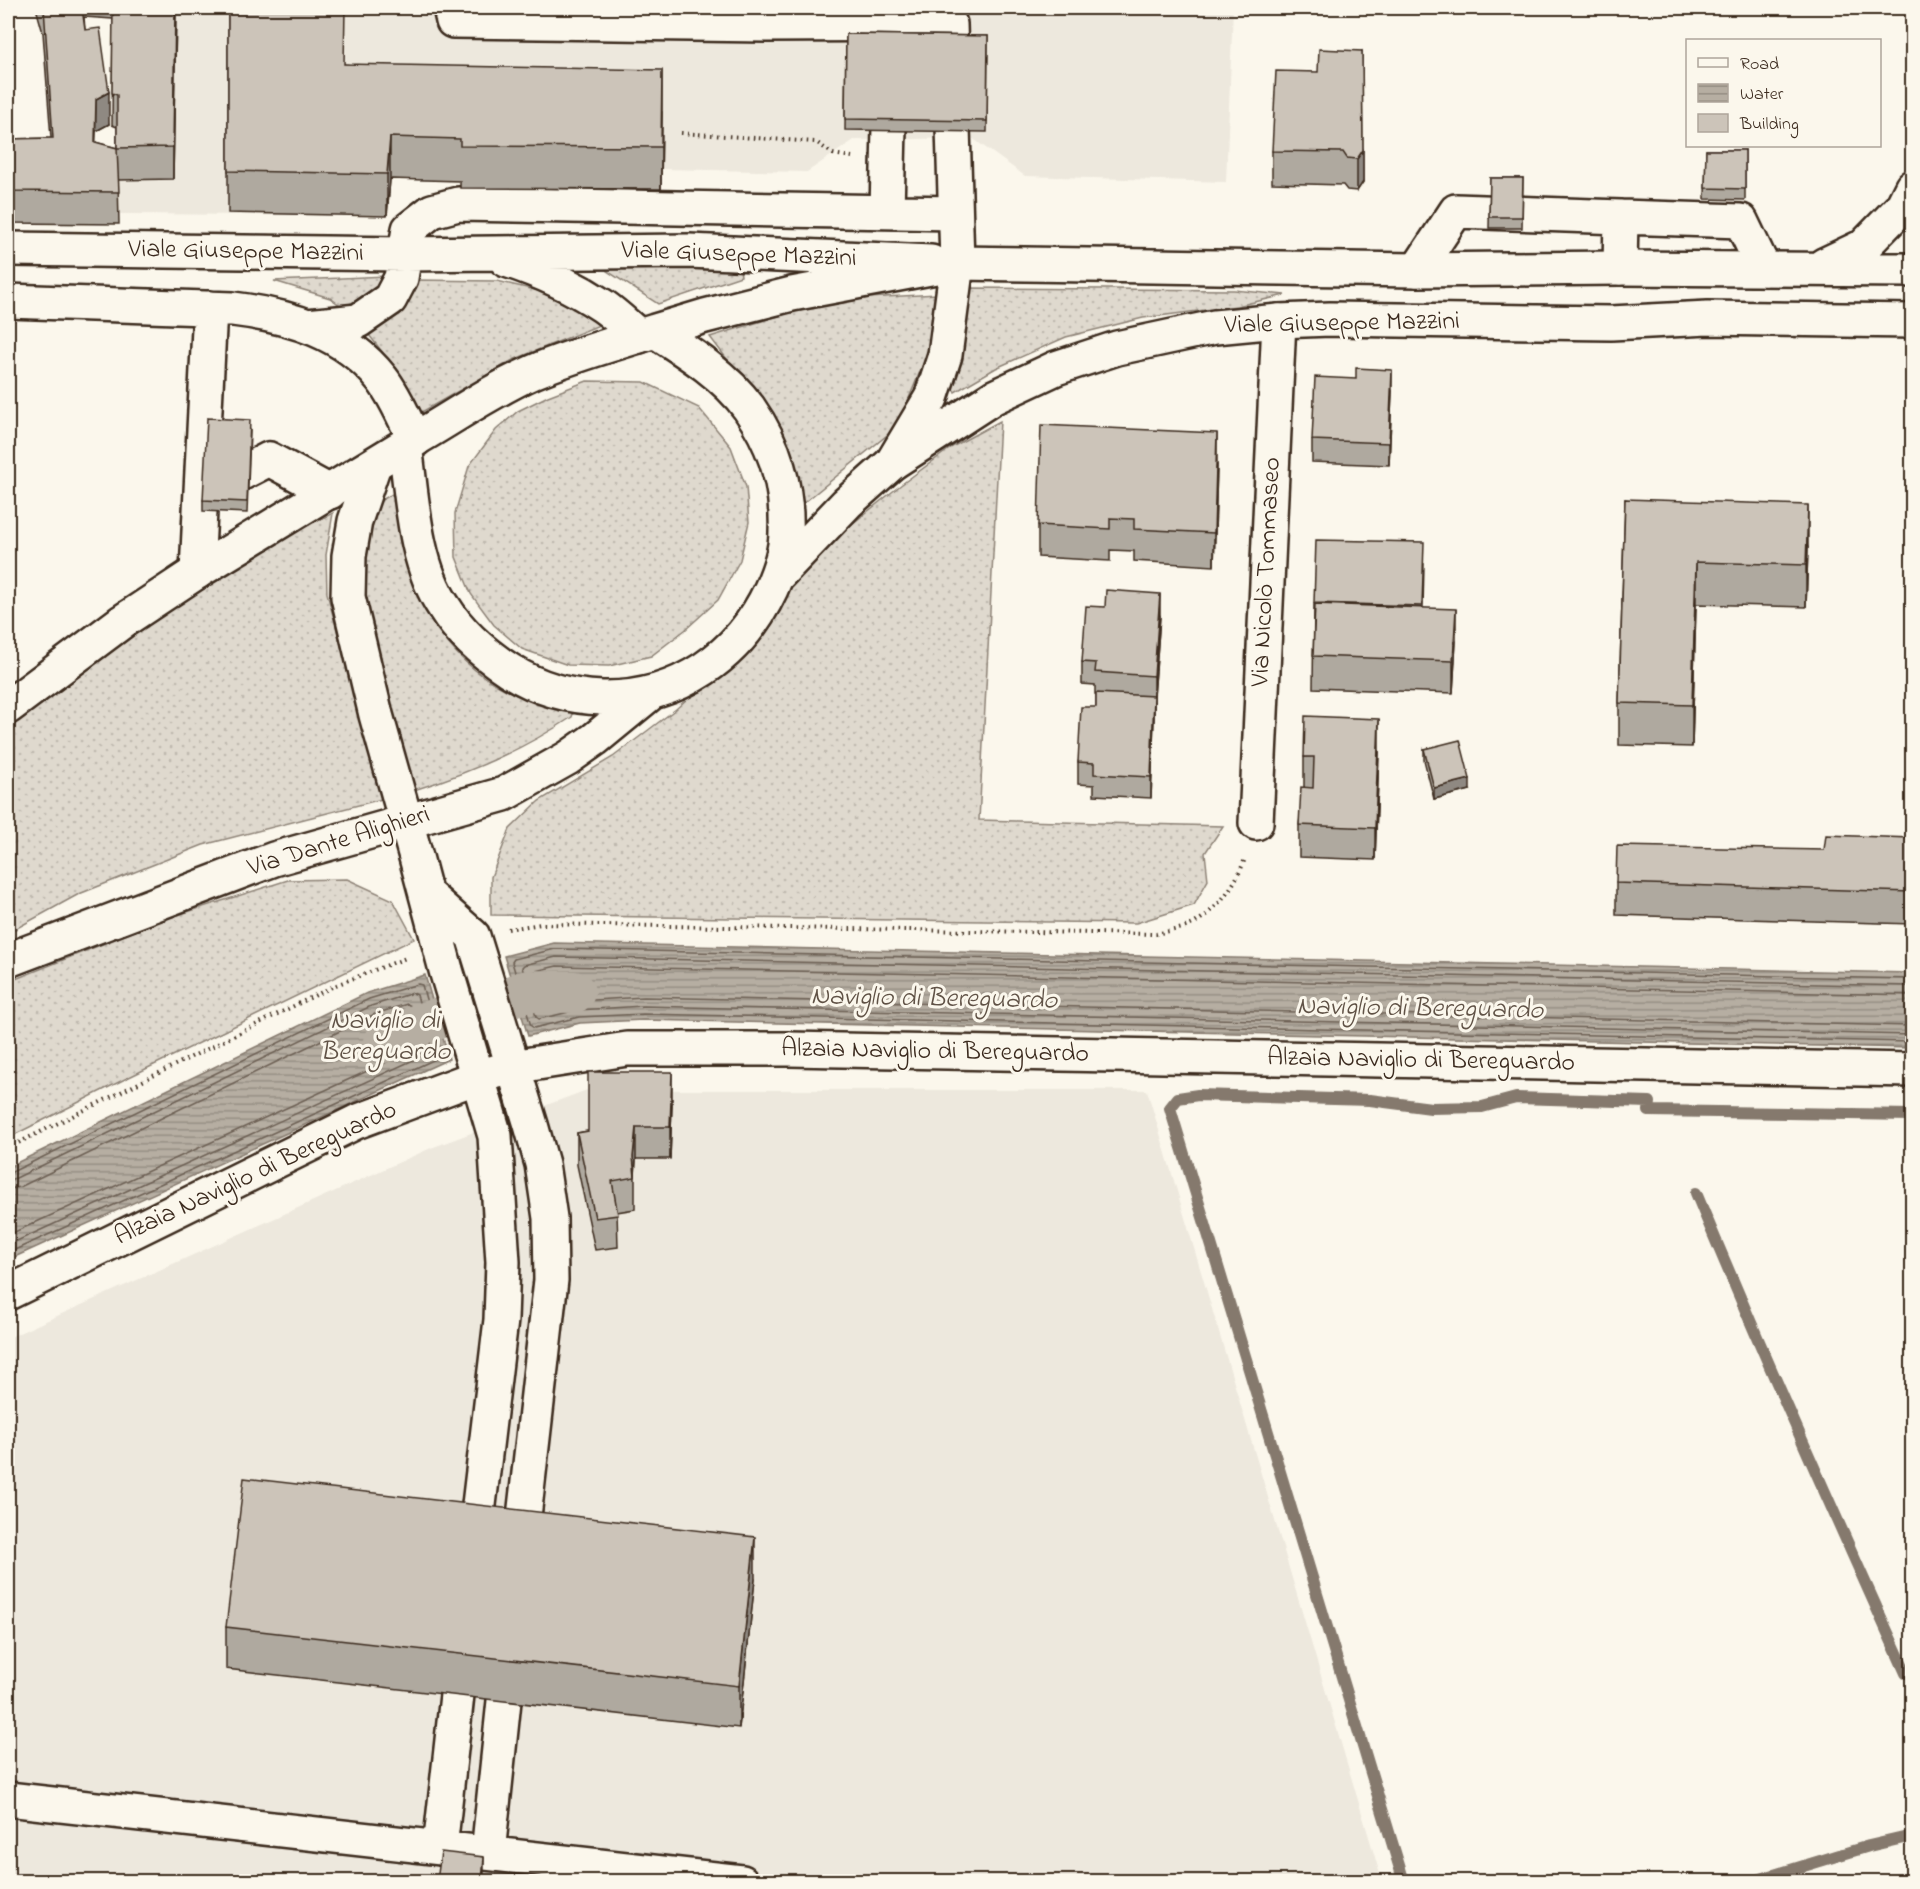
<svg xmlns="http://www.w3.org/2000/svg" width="1920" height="1889" font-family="'Indie Flower',sans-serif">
  <defs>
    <pattern id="grass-dots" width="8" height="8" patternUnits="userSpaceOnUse" patternTransform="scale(1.5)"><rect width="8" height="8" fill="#dfd9ce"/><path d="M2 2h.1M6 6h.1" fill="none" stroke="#c0bab0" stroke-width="1.8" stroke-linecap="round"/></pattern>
    <pattern id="water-rules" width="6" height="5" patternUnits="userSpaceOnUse" patternTransform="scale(1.5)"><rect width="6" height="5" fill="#b6aea2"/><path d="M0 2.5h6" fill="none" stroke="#958e83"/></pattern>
  </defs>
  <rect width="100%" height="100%" fill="#fbf7ec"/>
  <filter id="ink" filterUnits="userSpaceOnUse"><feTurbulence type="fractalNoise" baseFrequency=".0167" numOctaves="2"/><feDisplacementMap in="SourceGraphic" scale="12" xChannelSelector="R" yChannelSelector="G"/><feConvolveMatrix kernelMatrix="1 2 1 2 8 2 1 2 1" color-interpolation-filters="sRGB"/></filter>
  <g filter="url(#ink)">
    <path fill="#ede8dd" d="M75,8H1233L1226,182L1025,176L972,138L854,140L807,172L662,169L661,189L391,179L387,216L119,214L117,127L112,125L114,19L75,16Z
      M587,1090H1147L1382,1881H8V1338L431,1148Z"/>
    <path fill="url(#grass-dots)" stroke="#8d8276" stroke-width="1.5" d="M604,269H740L741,276L658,304Z
      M386,276C373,298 368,303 344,308L330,298L274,281Z
      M413,280L497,281L548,293L601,319L597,326L513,360L420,413L394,367L369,335L394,316Z
      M970,288L1234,290L1285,295L1237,306L1143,318L1066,337L996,368L955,392L950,385C960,352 967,322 970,288Z
      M937,294L931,345L897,427L801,505L749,388L710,337L788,313L867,298Z
      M587,381L644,382L699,408L731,447L746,487L749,522L740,560L718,600L685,630L651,656L609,666L568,665L522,649L494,625L471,594L456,557L455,513L469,466L496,430L518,411L548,396Z
      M1000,421L979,820L1223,826L1205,853L1208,880L1194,905L1136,923L491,915V877L510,829L539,801L613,757L676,709L724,665L832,540L902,484L952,447Z
      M396,492C402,521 405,554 415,582C440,655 497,701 574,710L572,717C524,749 469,773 414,790L370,630L362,582L365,548L378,502Z
      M333,513L326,555L327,593L382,799L203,845L79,894L8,933V723L137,625L269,544Z
      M347,879L393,900L414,939L125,1079L8,1138V982L165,919L288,880Z"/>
    <path fill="url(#water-rules)" stroke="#85796d" stroke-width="1.5" d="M554,943L1912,973V1048L643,1020L580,1023L528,1036L504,956Z
      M425,975L449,1059L8,1260V1167L367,993Z"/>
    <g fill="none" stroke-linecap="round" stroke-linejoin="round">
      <path stroke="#6c5f53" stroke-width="1.5" d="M1912,979L555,949L514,959L512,962L531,1026L534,1028L579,1017L643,1014L1912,1042
        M1912,986L556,957L524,965L522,967L536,1017L539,1019L578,1010L643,1006L1912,1035
        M1912,995L557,966L535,971L533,974L542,1007L545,1008L577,1001L644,997L1912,1026
        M8,1172H12L369,999L418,984L422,985L441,1053L440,1057L8,1253
        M8,1180L16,1178L371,1006L413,993L417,995L432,1049L431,1052L8,1245
        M8,1189L20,1187L375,1014L407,1004L411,1006L422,1044L420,1047L8,1235"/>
      <path stroke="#85796d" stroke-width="12" d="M1696,1193C1763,1354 1834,1514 1906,1673H1912
        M1404,1882L1170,1108L1178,1098L1198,1095L1370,1100L1431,1108L1482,1107L1516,1098L1650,1102L1649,1111L1912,1115
        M1751,1882L1869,1846L1912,1836"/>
      <path stroke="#b6aea2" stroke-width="42" d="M384,1042L420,1024L528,991L574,992"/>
      <g stroke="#3b2a1e" stroke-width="38">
        <path id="minor" d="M450,8L453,21L766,25L950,24L957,263L945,355L931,398L892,463
          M887,211L890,86
          M8,249L405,254L689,251L931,262
          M506,260C540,271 573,286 603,306C616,315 627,326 639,336
          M1620,268L1621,217L1741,221L1764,269
          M1417,270L1456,211L1621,217
          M8,301L233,309C290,316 345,332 382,379C396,397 405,420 415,440
          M307,326L358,321L390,299L401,278L409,229L432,211L458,204L955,213
          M374,465L355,521L349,556L348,597L376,715L416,857L446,970L495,1136L503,1262L501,1320L474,1547
          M209,490L269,459L330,492
          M197,572L210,308
          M1256,823L1279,321
          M426,894L473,936L531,1125L542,1164L550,1218L551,1280L520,1552
          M8,1293L356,1122L477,1077L512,1067L627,1049H789L1912,1070
          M8,1799L742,1882
          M440,1848L457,1695
          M488,1853L504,1701"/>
      </g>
      <g stroke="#3b2a1e" stroke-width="38">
        <path id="major" d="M1824,265L1864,246L1902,207L1912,187
          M655,331L705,316L792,294L957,263L1417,270L1620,268L1912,270
          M655,331C688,352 726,376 749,408C775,445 788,488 786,532C786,552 779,571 771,589C740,656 678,699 603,698C569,697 537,688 509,670C483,653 460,633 444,607C414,563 412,496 405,445C448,421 488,392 533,372C573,355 614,344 655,331Z
          M777,576L847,503L892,463L994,397L1056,368L1117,348L1215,327L1279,321L1330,319L1611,323L1708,318L1912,321
          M8,707L123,621L197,572L405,445
          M8,960L274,859L504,794L568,758L595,739L651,693"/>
      </g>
      <path stroke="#3b2a1e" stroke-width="4" stroke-dasharray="1.5 4.5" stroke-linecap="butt" d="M681,133L816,142L833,154L852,157
        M508,929L541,924L1156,934C1168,931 1183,929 1193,924C1217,910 1237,884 1245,858
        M8,1148L336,985L406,958"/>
      <use href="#minor" stroke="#fbf7ec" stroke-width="33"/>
      <use href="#major" stroke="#fbf7ec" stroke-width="33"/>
    </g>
    <path fill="#afa99f" stroke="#3b2a1e" stroke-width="1.5" fill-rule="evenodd" d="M36,8H176L173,179L118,180L119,224L8,223V139L51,138L43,33ZM84,17L113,19L112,125L117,127V148L95,142L96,131L109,124L85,30Z
      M228,8L345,64L662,112L661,189L460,188V181L390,179L387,216L228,213Z
      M846,34L988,36L987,132L845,130Z
      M1362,51L1363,182L1357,191L1347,190L1343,185L1272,183V151L1318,72Z
      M1706,150H1745V200L1705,199Z
      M1490,178H1523L1522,228H1489Z
      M1392,391L1389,465L1312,462V440Z
      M250,431L247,513L203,511V500Z
      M1217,465L1214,566L1134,561V551L1110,550V561L1038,557V525Z
      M1625,499L1808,547L1806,607L1696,604L1692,747L1619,745V703Z
      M1424,564L1423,608L1456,641L1453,693L1313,688L1314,603Z
      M1160,616L1154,696V718L1151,798L1094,795V785L1078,784V762L1096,707V694H1095V685L1082,684V662Z
      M1424,749L1470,790L1434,799L1424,760Z
      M1379,752L1375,860L1299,857V825L1304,787V757Z
      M1912,838V924L1616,915V883L1824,850Z
      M672,1104L670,1159H636L635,1176V1209L617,1212L618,1247L595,1250L577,1165V1133L588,1131Z
      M755,1579L739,1728L226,1669V1627Z"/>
    <path fill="#8f8982" stroke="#3b2a1e" stroke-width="1.5" d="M175,8H176L173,179V147Z
      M662,70V112L661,189V147Z
      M109,92V124L96,131L95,174L96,99Z
      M390,137V179L387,216V174Z
      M1363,150V182L1357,191V159Z
      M1392,370V391L1389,465V443Z
      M1217,433V465L1214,566V533Z
      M1808,505V547L1806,607V565Z
      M1696,562V604L1692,747V705Z
      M1160,594V616L1154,698V676Z
      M1456,609V641L1453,693V661Z
      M1154,696V718L1151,798V777Z
      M1379,719V752L1375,860V828Z
      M1470,779V790L1434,799V788Z
      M672,1072V1104L670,1159V1127Z
      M636,1127V1159L635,1177L633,1157Z
      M755,1537V1579L739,1728V1686Z
      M484,1857V1881H482Z"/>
    <path fill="#ccc4b9" stroke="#3b2a1e" stroke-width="1.5" d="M44,8H82L85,30L100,28L109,92L96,99L95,142L117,148V95L112,93L113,8H175L173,147L117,148L119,192L8,191V139L53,138Z
      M228,8H345L344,64L662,70L661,147L460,146V139L390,137L387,174L228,171Z
      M846,34L988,36L987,121L845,119Z
      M1319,49L1362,51L1363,150L1357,159L1347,158L1343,152L1272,151L1276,71L1318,72Z
      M1706,150H1745V189L1705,188Z
      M1490,178H1523L1522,217H1489Z
      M1356,368L1392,370L1389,443L1312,440L1315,377L1356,379Z
      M207,418L250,420L247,502L203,500Z
      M1041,425L1217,433L1214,533L1134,529V519L1110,518V529L1038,525Z
      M1625,499L1808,505L1806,565L1696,562L1692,705L1619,703Z
      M1316,540L1424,542L1422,606L1314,603Z
      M1106,590L1160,594L1154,676L1095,672L1096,663L1082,662L1086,606L1105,607Z
      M1315,604L1456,609L1453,661L1313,656Z
      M1096,693L1154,696L1151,777L1094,774V763L1078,762L1081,707H1096Z
      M1305,716L1379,719L1375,828L1299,825L1301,787L1313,788L1314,757H1304Z
      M1460,740L1470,779L1434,788L1424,749Z
      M1826,835L1912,838V892L1616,883L1617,846L1824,850Z
      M588,1072H672L670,1127H636L633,1157L635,1177L612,1181L618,1215L595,1218L577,1133L588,1131Z
      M244,1478L755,1537L739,1686L226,1627Z
      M441,1852L484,1857L482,1881H437Z"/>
  </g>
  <g text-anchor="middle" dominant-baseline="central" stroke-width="6" stroke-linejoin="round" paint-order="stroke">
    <g font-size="26" fill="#3b2a1e" stroke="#fbf7ec">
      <text transform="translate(246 252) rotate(1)">Viale Giuseppe Mazzini</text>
      <text transform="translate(739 255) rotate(2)">Viale Giuseppe Mazzini</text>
      <text transform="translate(1342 324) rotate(-1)">Viale Giuseppe Mazzini</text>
      <text transform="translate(1267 572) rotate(-87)">Via Nicolò Tommaseo</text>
      <text transform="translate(339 842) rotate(-17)">Via Dante Alighieri</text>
      <text transform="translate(935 1052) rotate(1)">Alzaia Naviglio di Bereguardo</text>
      <text transform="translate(1421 1061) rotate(1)">Alzaia Naviglio di Bereguardo</text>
      <text transform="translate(256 1174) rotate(-25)">Alzaia Naviglio di Bereguardo</text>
    </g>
    <g font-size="27" font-style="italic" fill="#605246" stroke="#fbf7ec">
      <text transform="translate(934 999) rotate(1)">Naviglio di Bereguardo</text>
      <text transform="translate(1420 1009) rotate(1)">Naviglio di Bereguardo</text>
      <text x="385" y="1021">Naviglio di<tspan x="385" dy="31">Bereguardo</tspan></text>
    </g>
  </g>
  <rect width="1920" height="1889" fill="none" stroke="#fbf7ec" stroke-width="30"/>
  <rect x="15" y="15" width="1890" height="1859" fill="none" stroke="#3b2a1e" stroke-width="2" filter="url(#ink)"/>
  <rect x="1686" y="39" width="195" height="108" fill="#fbf7ec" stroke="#aea59a" stroke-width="1.5"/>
  <rect x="1698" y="58" width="30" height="9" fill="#fbf7ec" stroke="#aea59a" stroke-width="1.5"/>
  <text x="1740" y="69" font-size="18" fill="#3b2a1e">Road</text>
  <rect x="1698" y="84" width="30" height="18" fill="url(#water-rules)" stroke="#aea59a" stroke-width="1.5"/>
  <text x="1740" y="99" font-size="18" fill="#3b2a1e">Water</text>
  <rect x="1698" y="114" width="30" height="18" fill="#ccc4b9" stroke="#aea59a" stroke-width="1.5"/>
  <text x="1740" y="129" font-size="18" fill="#3b2a1e">Building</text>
</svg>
